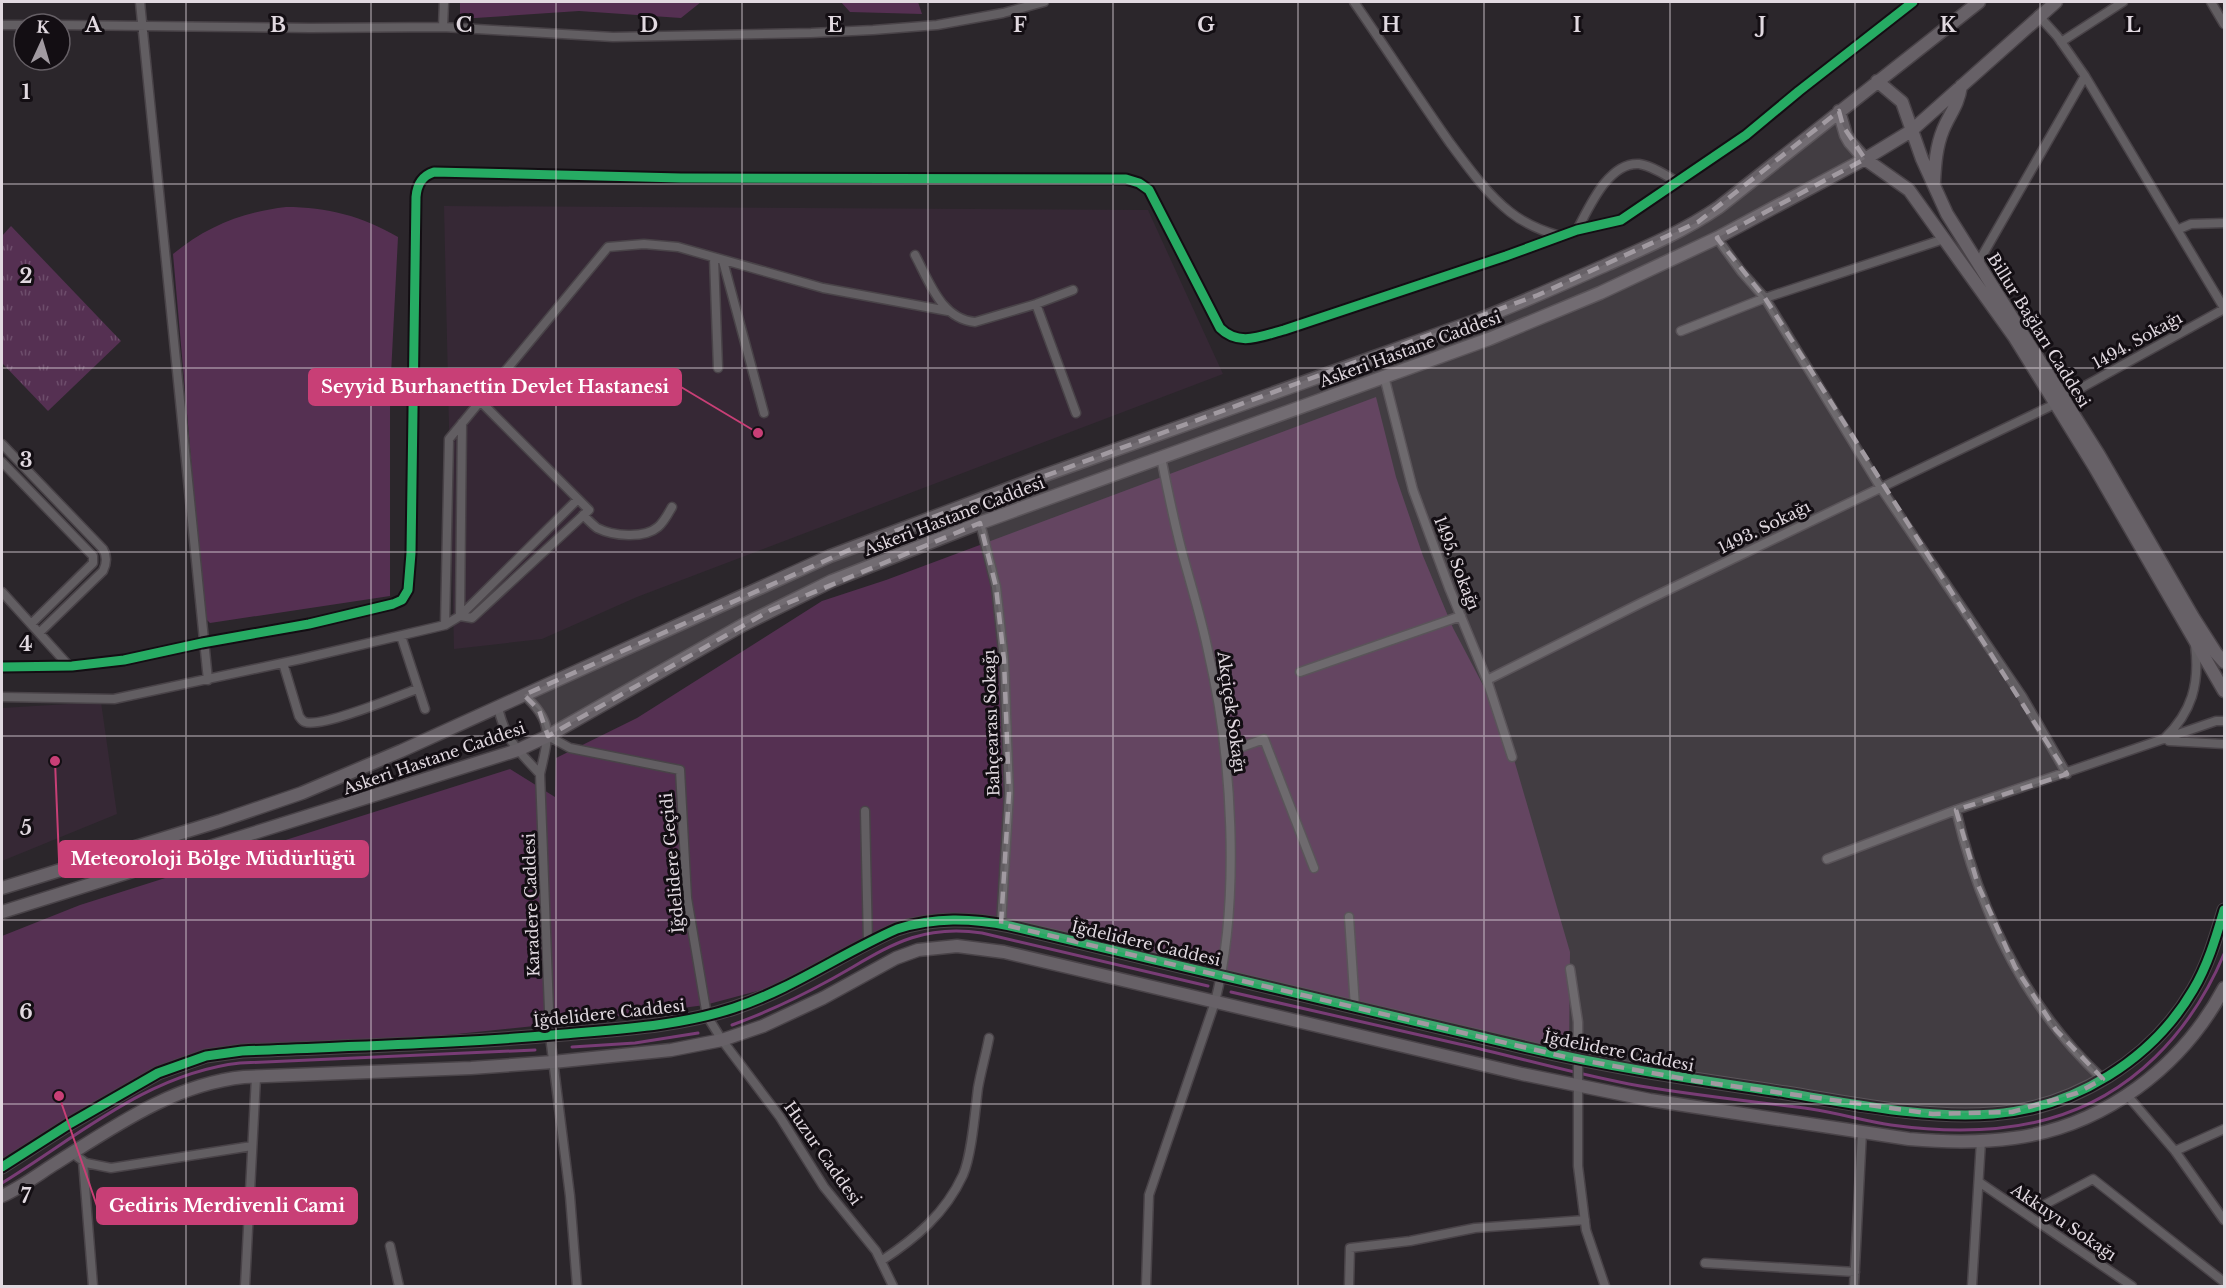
<svg xmlns="http://www.w3.org/2000/svg" width="2226" height="1288" font-family="'Libre Baskerville',serif">
  <defs>
    <pattern id="park-tufts" width="24" height="20" patternUnits="userSpaceOnUse" patternTransform="scale(1.5)"><rect width="24" height="20" fill="#553052"/><path d="M3 7l-1-3M5 7V3M7 7l1-3M15 17l-1-3M17 17v-4M19 17l1-3" fill="none" stroke="#6d4d6b"/></pattern>
  </defs>
  <rect width="100%" height="100%" fill="#2b262b"/>
  <path fill="#362835" d="M444,206L1148,210L1223,374L637,597L542,639L454,649Z
    M101,702L117,814L2,861V708Z"/>
  <path fill="#553052" d="M460,2H701L681,18L579,11L460,19Z
    M841,2H918L922,14L850,12Z
    M286,207C327,207 362,216 398,237L390,394V596L210,623L205,618L173,254C207,226 243,212 286,207Z
    M1376,397L1396,477L1423,556L1453,628L1504,725L1570,952L1569,1054L1183,965L933,917L776,986L705,1005L583,1021L457,1034L394,1039L243,1045L209,1050L2,1163V936L80,905L510,769L555,797L556,758L637,718L822,601L886,580Z"/>
  <path fill="url(#park-tufts)" d="M11,226L121,341L48,411L2,363V236Z"/>
  <g fill="none" stroke-linecap="round" stroke-linejoin="round">
    <path stroke="#783c75" stroke-width="3" d="M1231,992C1307,1009 1383,1026 1459,1044C1516,1057 1572,1073 1629,1084C1689,1095 1751,1101 1811,1109C1838,1113 1864,1121 1891,1125C1942,1132 1998,1133 2048,1119C2132,1096 2191,1032 2224,954
      M732,1025C765,1013 797,998 828,981C883,951 915,923 982,933L1208,986
      M572,1047L635,1043L698,1033
      M2,1183C77,1137 149,1073 240,1063L535,1050"/>
    <g stroke="#494348" stroke-width="11">
      <path id="street" d="M140,2L208,680
        M1354,2C1386,48 1417,96 1450,143C1468,167 1486,193 1510,212C1525,224 1542,231 1560,236
        M2211,2L2224,24
        M2038,15L2057,36L2085,76L2224,308
        M2,25H24
        M60,25L310,28L443,27L613,37L811,33L873,30L937,25L1003,13L1044,2
        M443,27L444,2
        M2061,42L2123,2
        M2179,229L2191,224L2224,223
        M1577,230C1589,208 1608,162 1639,164C1652,166 1666,175 1677,182
        M1717,238L1741,271L1765,298L1881,488L2022,696L2067,774
        M915,255C929,281 941,319 975,322L1036,304L1073,290
        M714,258L718,368
        M723,261L764,413
        M1978,263L2085,76
        M1036,304L1076,413
        M1681,331L1765,298L1944,239
        M1384,376L1413,490L1450,590L1487,680L1512,757
        M2063,398L2224,309
        M2,444L103,549C107,556 107,563 103,571L39,633
        M2,462L93,556V563L31,624
        M583,515C588,520 592,524 597,528C613,536 644,539 658,527C664,522 668,514 672,507
        M980,523L996,587L1004,660L1009,793L1001,924
        M2,592L69,666
        M460,616L472,618L589,510L480,401
        M460,616L462,423
        M445,625L449,439L608,247L644,244L678,247L823,288L948,311
        M401,636L425,709
        M283,663L299,716C301,719 302,721 305,722C322,728 398,696 417,689
        M2,667L72,666L124,660L202,643L309,624L393,604L402,600L408,590L411,553L416,197C417,184 422,176 434,172L681,178L1126,179L1139,183L1149,190L1220,328C1239,347 1261,336 1284,330L1506,256L1577,230L1621,220L1746,135L1799,91L1913,2
        M1300,672L1461,616
        M1487,680L1641,603L2055,404
        M524,695C555,723 548,737 540,774L550,1036L570,1196L577,1286
        M2,697L114,699L301,659L445,625L460,616L578,499
        M498,707C505,740 518,750 540,774
        M548,736L570,748L680,770L687,898L707,1016L722,1040L780,1117L824,1187L876,1251L893,1286
        M2164,739C2192,712 2200,684 2195,645
        M2169,741L2224,744
        M1225,753L1264,739L1314,868
        M1956,810C1980,912 2025,1007 2103,1079
        M865,811L868,943
        M1827,859L1956,810L2216,721H2224
        M1349,917L1355,1007
        M1570,969L1578,1022V1166L1586,1230L1605,1286
        M2127,1095L2175,1151L2224,1220
        M2175,1151L2224,1129
        M72,1153L86,1163L111,1168L252,1146
        M83,1161L93,1286
        M1979,1182L2132,1286
        M2040,1207L2093,1179L2224,1282
        M390,1246L399,1286
        M881,1261C916,1238 945,1214 963,1175C972,1154 975,1111 978,1088C981,1071 986,1054 989,1038
        M1705,1263L1855,1272
        M245,1286L256,1077
        M1146,1286L1149,1195L1215,1002C1241,900 1232,753 1208,651C1202,621 1193,592 1185,563C1175,528 1168,492 1161,457
        M1349,1286L1350,1248L1410,1241L1475,1228L1585,1220
        M1854,1286L1862,1132
        M1972,1286L1981,1141"/>
    </g>
    <g stroke="#494348" stroke-width="15">
      <path id="secondary" d="M1877,81L1902,102L1922,159L1947,214L2099,455L2193,617L2216,653L2224,662
        M1839,111L1846,135L1850,142L1865,159L1909,190L2015,338L2094,466L2224,691
        M1934,182C1935,165 1936,147 1943,130C1950,113 1958,106 1961,86
        M2,888L220,821L302,793L401,751L830,556L1034,479L1480,319C1523,302 1565,283 1608,264C1647,247 1684,231 1719,207L1979,2
        M2,912L518,750L548,736L743,625L832,581L980,523L1489,339L1600,293L1717,238L1865,159L1911,131L2056,2
        M2,1167L71,1123L158,1073L206,1056L242,1051C350,1046 457,1044 564,1034C621,1029 679,1026 734,1008C792,989 842,953 897,929C935,917 971,918 1010,926L1528,1048C1613,1068 1700,1080 1786,1093C1855,1104 1924,1119 1993,1114C2074,1108 2152,1060 2193,990C2208,965 2216,937 2224,910
        M2,1196C20,1188 36,1176 53,1165C112,1128 173,1084 244,1077L471,1068L553,1062L671,1050L722,1040L763,1026L823,998L896,958L918,950L957,946L1004,952L1522,1074L1650,1100L1909,1139C1944,1142 1979,1143 2014,1138C2104,1126 2182,1067 2224,988"/>
    </g>
    <use href="#street" stroke="#625e62" stroke-width="8"/>
    <use href="#secondary" stroke="#676167" stroke-width="12"/>
    <g stroke="#130e13" stroke-width="13">
      <path id="cycleway" d="M2,667L72,666L124,660L202,643L309,624L393,604L402,600L408,590L411,553L416,197C417,184 422,176 434,172L681,178L1126,179L1139,183L1149,190L1220,328C1239,347 1261,336 1284,330L1506,256L1577,230L1621,220L1746,135L1799,91L1913,2
        M2,1167L71,1123L158,1073L206,1056L242,1051C350,1046 457,1044 564,1034C621,1029 679,1026 734,1008C792,989 842,953 897,929C935,917 971,918 1010,926L1528,1048C1613,1068 1700,1080 1786,1093C1855,1104 1924,1119 1993,1114C2074,1108 2152,1060 2193,990C2208,965 2216,937 2224,910"/>
    </g>
    <use href="#cycleway" stroke="#26ab63" stroke-width="9"/>
  </g>
  <path fill="#a19aa1" fill-opacity="0.2" stroke="#a19aa1" stroke-width="4.5" stroke-dasharray="12 8" stroke-linejoin="round" d="M1839,111L1843,126L1865,159L1717,238L1765,298L2067,774L1956,810L1978,885L2015,967L2056,1030L2103,1079L2077,1093L2012,1112L1933,1114L1696,1081L1570,1058L1001,924L1009,793L1004,660L996,587L980,523L771,610L548,736L539,710L524,695L876,538L1538,295L1698,222Z"/>
  <path fill="none" stroke="#e1d9e0" stroke-width="1.5" stroke-opacity="0.55" d="M186,2V1286M371,2V1286M556,2V1286M742,2V1286M928,2V1286M1113,2V1286M1298,2V1286M1484,2V1286M1670,2V1286M1855,2V1286M2040,2V1286M2,184H2224M2,368H2224M2,552H2224M2,736H2224M2,920H2224M2,1104H2224"/>
  <g text-anchor="middle" dominant-baseline="central" stroke-width="6" stroke-linejoin="round" paint-order="stroke">
    <g font-size="16" fill="#e1d9e0" stroke="#130e13">
      <text transform="translate(2039 330) rotate(58)">Billur Bağları Caddesi</text>
      <text transform="translate(2137 340) rotate(-29)">1494. Sokağı</text>
      <text transform="translate(1410 349) rotate(-20)">Askeri Hastane Caddesi</text>
      <text transform="translate(954 516) rotate(-21)">Askeri Hastane Caddesi</text>
      <text transform="translate(1764 527) rotate(-26)">1493. Sokağı</text>
      <text transform="translate(1457 563) rotate(69)">1495. Sokağı</text>
      <text transform="translate(1232 712) rotate(82)">Akçiçek Sokağı</text>
      <text transform="translate(991 723) rotate(-92)">Bahçearası Sokağı</text>
      <text transform="translate(434 758) rotate(-19)">Askeri Hastane Caddesi</text>
      <text transform="translate(672 863) rotate(-95)">İğdelidere Geçidi</text>
      <text transform="translate(531 905) rotate(-92)">Karadere Caddesi</text>
      <text transform="translate(1146 943) rotate(13)">İğdelidere Caddesi</text>
      <text transform="translate(609 1013) rotate(-6)">İğdelidere Caddesi</text>
      <text transform="translate(1619 1051) rotate(11)">İğdelidere Caddesi</text>
      <text transform="translate(823 1153) rotate(55)">Huzur Caddesi</text>
      <text transform="translate(2064 1222) rotate(34)">Akkuyu Sokağı</text>
    </g>
  </g>
  <g font-size="20" text-anchor="middle" font-weight="bold" fill="#e1d9e0" stroke="#130e13" stroke-width="6" stroke-linejoin="round" paint-order="stroke">
    <text x="93" y="32">A</text>
    <text x="278" y="32">B</text>
    <text x="464" y="32">C</text>
    <text x="649" y="32">D</text>
    <text x="835" y="32">E</text>
    <text x="1020" y="32">F</text>
    <text x="1206" y="32">G</text>
    <text x="1391" y="32">H</text>
    <text x="1577" y="32">I</text>
    <text x="1762" y="32">J</text>
    <text x="1948" y="32">K</text>
    <text x="2133" y="32">L</text>
    <text x="26" y="99">1</text>
    <text x="26" y="283">2</text>
    <text x="26" y="467">3</text>
    <text x="26" y="651">4</text>
    <text x="26" y="835">5</text>
    <text x="26" y="1019">6</text>
    <text x="26" y="1203">7</text>
  </g>
  <path fill="none" stroke="#c83f76" stroke-width="2" d="M758 433L681 387M55 761L59 859M59 1096L97 1206"/>
  <g fill="#c83f76" stroke="#130e13" stroke-width="2">
    <circle cx="758" cy="433" r="6"/>
    <circle cx="55" cy="761" r="6"/>
    <circle cx="59" cy="1096" r="6"/>
  </g>
  <g fill="#c83f76" stroke="#c83f76" stroke-width="2">
    <rect x="309" y="369" width="372" height="36" rx="6"/>
    <rect x="59" y="841" width="309" height="36" rx="6"/>
    <rect x="97" y="1188" width="260" height="36" rx="6"/>
  </g>
  <g font-size="18" text-anchor="middle" font-weight="bold" fill="#fff">
    <text x="495" y="393">Seyyid Burhanettin Devlet Hastanesi</text>
    <text x="213" y="865">Meteoroloji Bölge Müdürlüğü</text>
    <text x="227" y="1212">Gediris Merdivenli Cami</text>
  </g>
  <rect width="2226" height="1288" fill="none" stroke="#e1d9e0" stroke-width="6"/>
  <g transform="translate(42 42) rotate(4)"><circle r="28" fill="#130e13" stroke="#655f65" stroke-width="1.5"/>
  <path d="M0-4.5L10 22L0 15L-10 22Z" fill="#a19aa1"/>
  <text y="-9" font-size="16" font-weight="bold" text-anchor="middle" fill="#e1d9e0">K</text>
  </g>
</svg>
